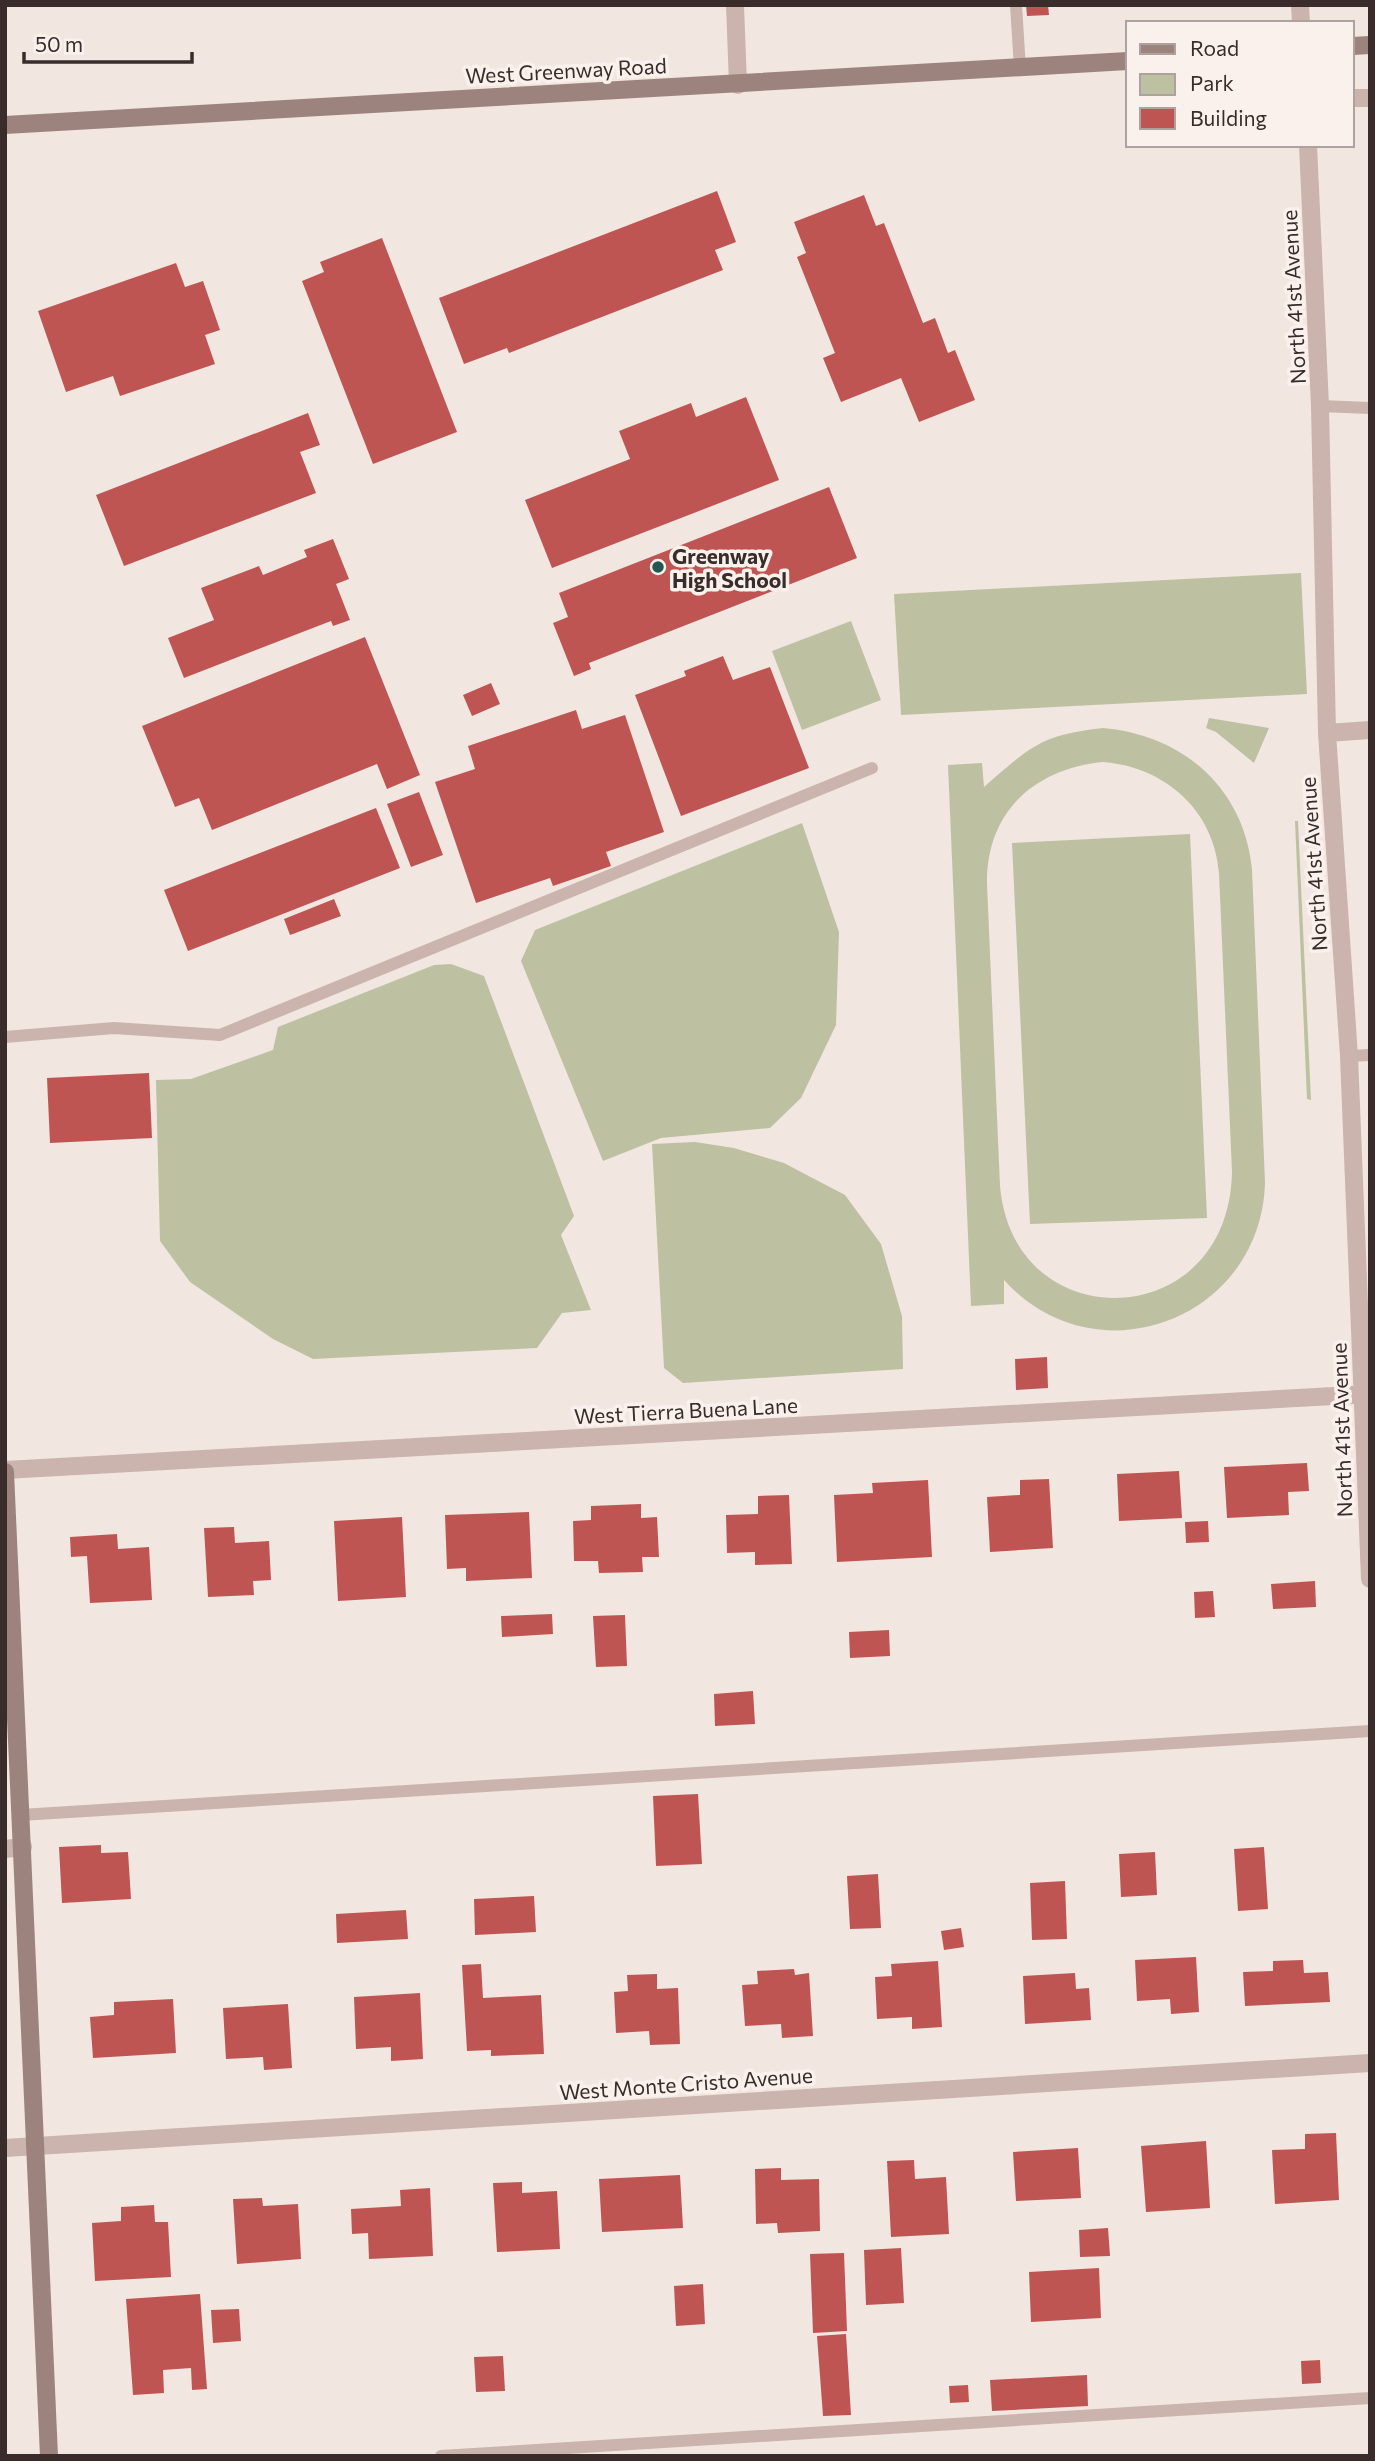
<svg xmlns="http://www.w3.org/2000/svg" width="1375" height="2461" font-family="Commissioner,sans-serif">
  <rect width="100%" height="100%" fill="#f2e6e1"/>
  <path fill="#bdc1a1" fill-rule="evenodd" d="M1301,573L1307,694L901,715L894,594Z
    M851,621L881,700L802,730L772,651Z
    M1209,718L1269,728L1254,763L1216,732L1206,728Z
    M1103,728C1183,735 1244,788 1252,869L1265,1182C1262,1319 1096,1382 1004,1280V1304L971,1306L948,765L982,763L984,787C1030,747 1040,735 1103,728ZM1103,762C1165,767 1214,810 1219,873L1232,1172C1229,1335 1013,1340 1000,1186L987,884C986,812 1034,769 1103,762Z
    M1295,821H1298L1311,1100L1307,1099Z
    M802,823L839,932L836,1025L801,1098L770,1128L661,1138L603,1161L521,961L535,930Z
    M1190,834L1207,1218L1030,1224L1012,843Z
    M451,964L484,976L574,1216L561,1235L591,1310L562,1313L537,1348L313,1359L273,1339L190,1282L160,1241L156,1080L191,1079L273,1050L278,1027L434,965Z
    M695,1142L734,1148L784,1163L845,1195L881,1244L902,1316L903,1369L683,1383L664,1368L652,1144Z"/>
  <path fill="#bf5552" d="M1026,5H1048L1049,15L1027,16Z
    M717,191L736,242L715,250L723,270L509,353L507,348L464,364L439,298Z
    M864,195L876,226L884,223L923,323L935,318L948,353L955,350L975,400L919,422L901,378L841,402L823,358L835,353L797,257L806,253L794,222Z
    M382,238L457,432L373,464L302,281L324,272L320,262Z
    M176,263L185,287L203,281L220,330L205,335L215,364L120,396L113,376L66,392L38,311Z
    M746,397L779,480L552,568L525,500L630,459L619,431L691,403L696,417Z
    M308,413L320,445L300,452L316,493L124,566L96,495Z
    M829,487L857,558L589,663L591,669L574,676L553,623L568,617L559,593Z
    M333,539L349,579L336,584L350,620L333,626L331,621L184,678L168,638L214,620L201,588L259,566L263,575L307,557L304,550Z
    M365,637L420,775L387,789L377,764L212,830L199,798L175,807L142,726Z
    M723,656L733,680L770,667L809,768L681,816L635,695L686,676L684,671Z
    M491,683L500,704L472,716L463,695Z
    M576,710L582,729L625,715L664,832L606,852L611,866L553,886L550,878L476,903L435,782L475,769L468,746Z
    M419,792L443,855L411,867L387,804Z
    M376,808L400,868L188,951L164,890Z
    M334,899L341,916L290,935L284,919Z
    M149,1073L152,1138L50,1143L47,1078Z
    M1047,1357L1048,1388L1016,1390L1015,1359Z
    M1307,1463L1309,1491L1288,1492L1289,1515L1227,1518L1224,1467Z
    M1179,1471L1182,1518L1119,1521L1117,1474Z
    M1049,1479L1053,1548L990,1552L987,1497L1020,1495V1480Z
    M928,1480L932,1557L837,1562L834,1495L873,1493L872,1483Z
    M789,1495L792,1564L755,1565V1552L727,1553L726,1515L758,1514V1496Z
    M641,1504V1518L657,1517L659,1557H642L643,1572L599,1573L598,1561H574L573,1521L591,1520V1506Z
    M529,1512L532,1578L466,1581V1568L447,1569L445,1515Z
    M402,1517L406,1597L338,1601L334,1521Z
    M1208,1521L1209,1542L1186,1543L1185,1522Z
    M234,1527L235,1543L269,1541L271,1580L253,1581L254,1595L208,1597L204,1528Z
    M117,1534L118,1549L149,1547L152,1600L90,1603L87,1556L71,1557L70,1537Z
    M1315,1581L1316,1607L1273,1609L1271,1584Z
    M1213,1591L1215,1617L1195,1618L1194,1592Z
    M552,1614L553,1634L502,1637L501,1616Z
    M625,1615L627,1666L596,1667L593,1616Z
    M889,1630L890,1656L850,1658L849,1632Z
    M753,1691L755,1724L715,1726L714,1694Z
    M698,1794L702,1864L656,1866L653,1796Z
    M101,1845V1853L128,1852L131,1899L62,1903L59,1847Z
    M1264,1847L1268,1909L1238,1911L1234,1849Z
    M1155,1852L1157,1895L1121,1897L1119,1854Z
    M878,1874L881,1928L850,1929L847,1876Z
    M1065,1881L1067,1939L1032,1940L1030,1883Z
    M534,1896L536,1932L475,1935L474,1899Z
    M406,1910L408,1939L337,1943L336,1914Z
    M961,1928L964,1947L944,1950L941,1931Z
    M1196,1957L1199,2012L1171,2014L1170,1999L1137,2001L1135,1960Z
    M1303,1960L1304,1973L1328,1972L1330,2002L1245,2006L1243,1972L1273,1971V1961Z
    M938,1961L942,2027L912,2029V2017L877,2019L875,1977L892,1976L891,1964Z
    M481,1964L483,1998L541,1995L544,2054L491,2056V2050L467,2051L462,1965Z
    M794,1969L795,1975L809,1973L813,2036L782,2038L781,2024L745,2026L742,1985L758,1984L757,1971Z
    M1075,1973L1076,1989L1089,1988L1091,2020L1025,2024L1023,1976Z
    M657,1974V1989L678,1988L680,2044L650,2045L649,2031L616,2033L614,1992L628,1991L627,1975Z
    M420,1993L423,2059L391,2061V2047L356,2049L354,1997Z
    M173,1999L176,2053L93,2058L90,2017L114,2015V2002Z
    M288,2004L292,2068L264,2070L263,2057L226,2059L223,2008Z
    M1336,2133L1339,2200L1275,2204L1272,2150L1305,2149V2134Z
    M1206,2141L1210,2208L1146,2212L1141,2146Z
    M1078,2148L1081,2198L1016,2201L1013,2152Z
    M914,2160L915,2179L946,2177L949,2234L891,2237L887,2161Z
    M781,2168V2180L819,2179L820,2231L778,2233L777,2223L756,2224L755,2169Z
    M680,2175L683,2228L602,2232L599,2179Z
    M522,2182V2193L557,2191L560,2249L497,2252L493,2183Z
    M430,2188L433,2256L369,2259L368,2233L352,2234L351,2209L401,2206L400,2190Z
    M262,2198L263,2206L298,2204L301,2259L237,2264L233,2199Z
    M154,2205L155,2222H168L171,2277L95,2281L92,2223L121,2221V2207Z
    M1108,2228L1110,2256L1080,2257L1079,2230Z
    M901,2248L904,2303L866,2305L864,2250Z
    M844,2253L847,2331L813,2333L810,2254Z
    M1099,2268L1101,2318L1031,2322L1029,2272Z
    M703,2284L705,2324L676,2326L674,2286Z
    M200,2294L207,2389L192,2390L191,2368L163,2370L164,2393L133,2395L126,2299Z
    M239,2309L241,2341L213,2343L211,2310Z
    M846,2334L851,2415L823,2416L817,2336Z
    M503,2356L505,2391L476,2392L474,2357Z
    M1320,2360L1321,2383L1302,2384L1301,2361Z
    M1087,2375L1088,2406L992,2411L990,2380Z
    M968,2385L969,2402L950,2403L949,2386Z"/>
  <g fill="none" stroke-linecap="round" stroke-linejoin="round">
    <path stroke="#cab4ad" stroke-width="12" d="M1016,5L1020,69
      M1320,406L1370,408
      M5,1037L114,1028L220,1035L872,768
      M1349,1056L1370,1055
      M21,1815L1370,1731
      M441,2456L1370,2398"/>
    <path stroke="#cab4ad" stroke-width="18" d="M735,5L738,85
      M1300,5L1301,23
      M1352,98H1370
      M1308,145L1320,406L1327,733L1349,1056L1370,1579
      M1327,733L1370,730
      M5,1470L1370,1394
      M5,1849L23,1847
      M5,2148L1370,2063"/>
    <path stroke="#9d837e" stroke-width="18" d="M1352,46L1370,45
      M5,125L1128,61
      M5,1472L49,2456"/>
  </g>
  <circle fill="#235850" stroke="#faf1ed" stroke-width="2.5" cx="658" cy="567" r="7"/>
  <g text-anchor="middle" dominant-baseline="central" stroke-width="7" stroke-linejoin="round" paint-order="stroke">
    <g font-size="21" fill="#392c2b" stroke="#faf1ed">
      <text transform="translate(566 70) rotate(-3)">West Greenway Road</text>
      <text transform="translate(1293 297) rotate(-93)">North 41st Avenue</text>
      <text transform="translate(1313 864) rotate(-94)">North 41st Avenue</text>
      <text transform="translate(686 1410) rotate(-3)">West Tierra Buena Lane</text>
      <text transform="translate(1341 1430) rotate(-92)">North 41st Avenue</text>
      <text transform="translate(686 2083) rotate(-4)">West Monte Cristo Avenue</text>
    </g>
    <g font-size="21" font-weight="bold" fill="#392c2b" stroke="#faf1ed" text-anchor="start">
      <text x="672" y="555">Greenway<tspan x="672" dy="24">High School</tspan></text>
    </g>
  </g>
  <rect width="1375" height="2461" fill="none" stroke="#392c2b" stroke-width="14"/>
  <rect x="1126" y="21" width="228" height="126" fill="#faf1ed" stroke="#ada29f" stroke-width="2"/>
  <rect x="1140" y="44" width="35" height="10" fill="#9d837e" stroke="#ada29f" stroke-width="2"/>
  <text x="1190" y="56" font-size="21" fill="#392c2b">Road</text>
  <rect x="1140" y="74" width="35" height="21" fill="#bdc1a1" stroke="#ada29f" stroke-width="2"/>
  <text x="1190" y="91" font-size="21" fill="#392c2b">Park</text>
  <rect x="1140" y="108" width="35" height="21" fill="#bf5552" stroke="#ada29f" stroke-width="2"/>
  <text x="1190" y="126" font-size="21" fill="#392c2b">Building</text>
  <path d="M24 52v10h168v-10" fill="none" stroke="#392c2b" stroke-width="3.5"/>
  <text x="35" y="52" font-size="21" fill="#392c2b" stroke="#faf1ed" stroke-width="5" paint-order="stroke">50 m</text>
</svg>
